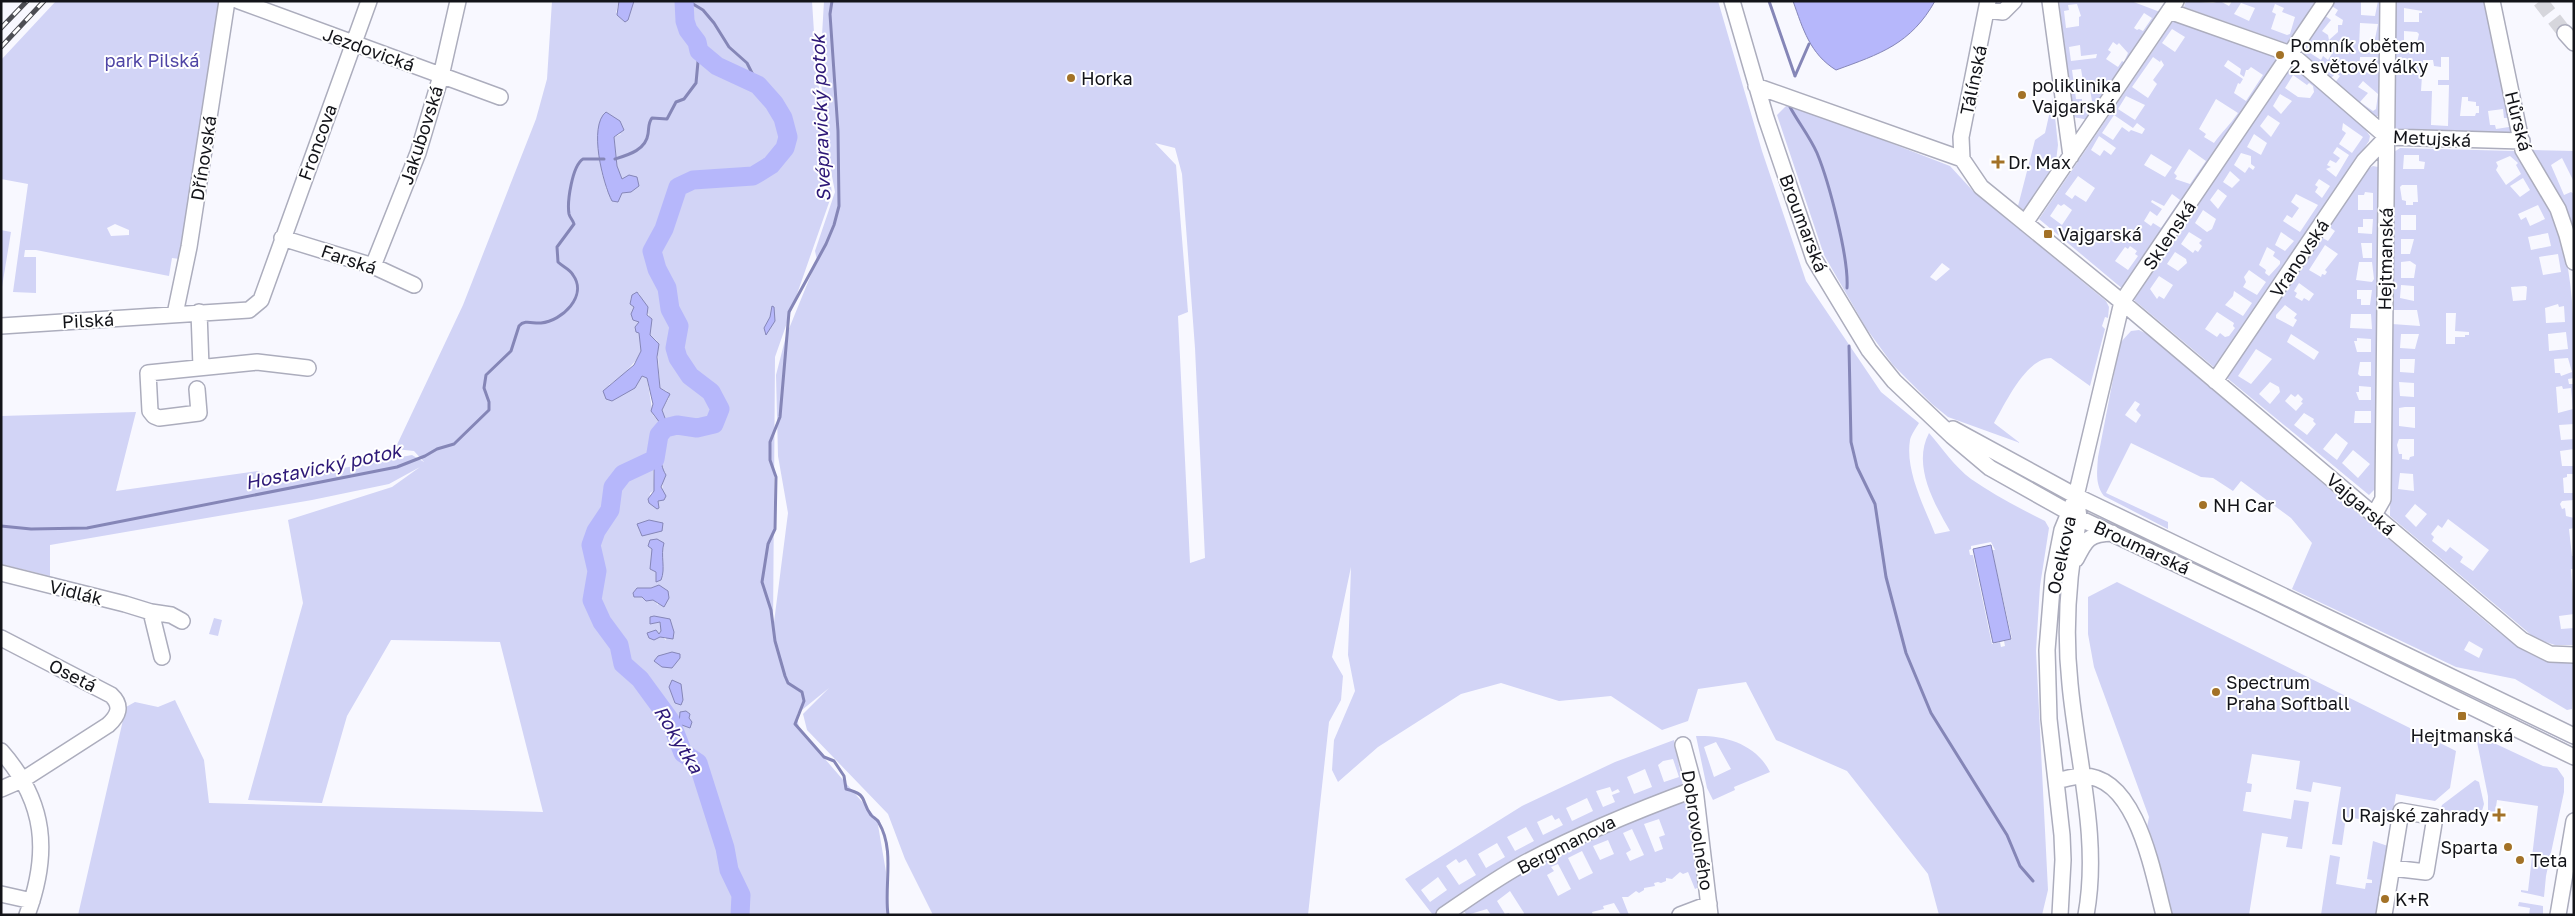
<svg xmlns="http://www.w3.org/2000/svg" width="2575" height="916" font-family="'Golos Text',sans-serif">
  <rect width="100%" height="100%" fill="#f8f8ff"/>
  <path fill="#d2d4f6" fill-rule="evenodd" d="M56,1H220L180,259L172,258L169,276L36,250H25L24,257H36V293L13,292L28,184L1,179V60ZM115,224L129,230V235L111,236L107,228Z
    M552,1H619L616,13L634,1H812L816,64L832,194L775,357L773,630L788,513L778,456L776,375L786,336L817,260L815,251L835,192L827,150L820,70L824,1H1718L1762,151L1806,281L1881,392L1919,423C1916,428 1911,435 1910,440C1905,471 1924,506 1935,534L1950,531C1934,503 1912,465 1929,433C1942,448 1955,467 1971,479C1994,495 2019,508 2045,521L2049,528L2040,586L2036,651L2048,890L2042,915H1939L1928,874L1847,771L1776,740L1746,682L1698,689L1688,721L1662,730L1611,696L1559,701L1501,683L1461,694L1378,747L1338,782L1332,770L1334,740L1355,691L1348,655L1351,567L1332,657L1343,676L1341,700L1329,722L1308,915H933L905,859L888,814L807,730L803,714L829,688L797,714L799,729L877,819L886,872V915H78L126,707L135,702L158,707L175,700L204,760L209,803L543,812L500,642L391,640L347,716L322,803L248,800L303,603L288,520L392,487L420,467L389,484L312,500L50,545V576L1,564V416L136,412L116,491L258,471L280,480L412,455L424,462L414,451L395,449L463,305L536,119L547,79ZM599,126L621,134L614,137L617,166L626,191L622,193L607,191L601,170ZM1155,143L1175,148L1182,174L1195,348L1205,558L1190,563L1178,316L1188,312L1176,165ZM639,293C645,309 653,316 650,335L657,341L660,388L667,391L669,398L662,410L669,429C650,449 672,482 657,503L659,506L649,503L650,493L654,491C655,471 647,440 660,423L653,415L647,378L642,376L635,388L609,385L624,374L637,359L641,351L639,322L633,320L634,307L630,303L631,298ZM1991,542L1995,550H1992L2012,639L2004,641L2005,646L2001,647L2000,642L1992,644L1973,555H1970L1969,550L1971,549V546ZM659,585L658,605L653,599L646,601L642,597L651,588ZM650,618L670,619L666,640L659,634L661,631L660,622L650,624Z
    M2059,1H2131L2160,12L2089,120L2073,117ZM2077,4L2081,16L2079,17V26L2066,28L2064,11L2069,10L2068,5ZM2144,13L2152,18L2143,31L2139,29L2137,30L2134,28ZM2113,42L2117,45L2119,43L2128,53L2124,62L2122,61L2118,67L2106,59L2111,52L2108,50ZM2080,45L2081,56L2097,54L2096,58L2071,61L2069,47ZM2081,69L2083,81L2093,80V83L2089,84L2092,101L2082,103V99H2076L2072,70Z
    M2186,1L2213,3L2220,1L2229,6L2232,1H2318L2289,44L2184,7ZM2241,3L2255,8L2249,21L2234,14ZM2275,4L2284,8L2282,12L2295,17L2290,34L2287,35L2271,29L2276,14L2272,12Z
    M2333,1H2369L2361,2V15L2375,16L2378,1H2383L2382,112L2378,116H2371L2334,84L2340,76L2336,73L2329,80L2299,53L2324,15L2331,20L2322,31L2328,35L2329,40L2338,32V25H2342L2343,20L2335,15L2338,10L2330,5ZM2360,23L2378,24L2373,49L2359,48ZM2316,40L2333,52L2328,60L2323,56L2321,60L2310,53ZM2360,57H2375V71H2369V73L2359,70ZM2363,81L2378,94L2376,109L2373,111L2360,102L2368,93L2358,87Z
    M2396,1H2486L2515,133L2395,130ZM2404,8L2422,11V13H2419V22H2404ZM2404,31L2417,32L2419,34L2416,47L2404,46ZM2441,57H2449V80H2438V85H2449L2448,126L2431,125L2432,91H2421L2423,60H2433L2434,66L2441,67ZM2462,97H2468V101L2476,102V106H2479V113H2476L2475,116H2460ZM2503,109L2504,118H2508L2509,127L2496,129L2495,125H2490L2488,111Z
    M2175,18L2279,57L2124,290L2039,219ZM2172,29L2185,37L2175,52L2162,43ZM2153,57L2160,62L2161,60L2164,65L2153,80L2157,84L2148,98L2132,87ZM2228,60L2241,69L2240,74L2244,77L2246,70H2248L2251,67L2263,75L2246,101L2234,93L2238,83L2240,84L2243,79L2224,66ZM2126,96L2145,105L2135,120L2118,109ZM2216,99L2238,113C2229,126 2222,132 2214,143L2204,137L2206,134L2199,129ZM2114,115L2133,128L2137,123L2145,129L2142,134L2131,130L2129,132L2122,127L2113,140L2102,133ZM2099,136L2116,148L2111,155L2104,150L2100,156L2091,150ZM2189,149L2206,161L2190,184L2175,179L2177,176L2174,173ZM2151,154L2172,167L2165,177L2144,165ZM2078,176L2095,188L2086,202L2075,195L2072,199L2065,194ZM2172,194L2180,200L2161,228L2153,223L2151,226L2144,221L2150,211L2157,216L2162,209L2151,202L2152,200L2164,206ZM2058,204L2061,206L2064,204L2072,210L2062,225L2050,216ZM2130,246L2137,251L2135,254L2138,256L2128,270L2115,261L2125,247L2128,249Z
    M2291,65L2365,129L2370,136L2369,141L2216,369L2134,300ZM2293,75L2307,85L2309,83L2313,86L2314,92L2310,98L2298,97L2285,88ZM2280,94L2292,101L2281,114L2273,106ZM2268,115L2280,123L2271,137L2260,126ZM2343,123L2363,137L2352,153L2339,144L2346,133L2342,130ZM2254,134L2267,143L2261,155L2247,147ZM2337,147L2349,155L2336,177L2326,169L2331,167L2327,165L2330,160L2336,163L2340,158L2333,153ZM2241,153L2251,156V164L2255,167L2253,170L2249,167L2245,173L2234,165ZM2230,171L2240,180L2232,188L2223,182ZM2319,179L2330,186L2322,198L2315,192L2318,187L2315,185ZM2218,189L2227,196L2218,209L2210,200ZM2296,194L2318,205L2300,232L2283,221L2287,215L2292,218L2299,208L2291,202ZM2203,210L2216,219L2212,229L2207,232L2195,223ZM2189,232L2202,240L2199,243L2202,246L2198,252L2195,250L2193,253L2181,244ZM2281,232L2294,241L2285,251L2275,245ZM2267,247L2275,252L2273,256L2280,261V264L2269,276L2265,273L2266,270L2259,265ZM2175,252L2186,259L2187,263L2178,271L2167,264ZM2249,270L2266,282L2257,295L2243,287L2246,282L2244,277ZM2159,276L2173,285L2164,299L2159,296L2157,299L2150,289ZM2234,291L2252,303L2243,316L2225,305L2233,296ZM2217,312L2234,323L2233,326L2235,328L2229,336L2225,337L2220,333L2217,337L2205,329Z
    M2053,98L2058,145L2056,161L2028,208L2024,210L2018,206L2035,140L2045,133Z
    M1786,106H1795L1950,166L1973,191L2106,301L2109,307L2108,318L2105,317L2102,326L2105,329L2090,386L2051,358C2026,358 2005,404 1994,423L2020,443L1948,417L1932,404L1893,365L1866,328L1824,255L1777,115ZM1942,263L1950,269L1936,281L1930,277Z
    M2400,148L2514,151C2533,182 2554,213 2564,249C2574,290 2574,335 2574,378L2568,379L2569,384H2574V424L2559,425L2561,440L2574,439V449L2560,451L2562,466H2574V474H2567V477L2563,478L2564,493H2574V500L2562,501L2560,504L2562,509L2565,508L2566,516L2574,518V528L2569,529L2572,556H2574V569H2571L2574,614L2559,616L2561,629L2574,628V645H2555L2536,639L2390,516L2392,324L2420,326L2417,310H2392L2394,152ZM2404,155H2419V161L2425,162L2424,169H2403ZM2510,156L2518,163L2516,165L2521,174L2506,185L2496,170L2498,166L2496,162ZM2523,178L2530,190L2520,197L2510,186ZM2402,185H2417L2418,202H2413V205H2406V201L2402,200L2400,187ZM2538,205L2545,219L2530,226L2526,217L2521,220L2518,214ZM2401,215H2416V230H2401ZM2548,233L2551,246L2531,250L2528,237ZM2401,239H2414L2410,254H2401ZM2558,254L2561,272L2543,275L2539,257ZM2410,261L2416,265L2414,278H2401V262ZM2401,285L2414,286V301L2400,298ZM2525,286L2527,287L2526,300L2513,301L2511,287ZM2558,304L2559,307L2564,306L2565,322L2546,323L2545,308ZM2446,313H2456L2455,331L2469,332V335H2465V337H2455V344H2446ZM2566,332L2568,349L2549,351L2548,334ZM2401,334H2419L2415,349L2400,348ZM2568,358L2572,372L2561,376L2560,373H2555L2554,359ZM2400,359H2415L2414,373L2400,372ZM2399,382L2414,383V397L2400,396ZM2562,386L2563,389L2571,388L2573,409L2558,413L2556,387ZM2405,407H2415V428L2399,426V408ZM2399,439H2414V456L2410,457L2409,460L2402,459V454H2399L2397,445ZM2400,473L2413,474L2414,491L2398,489ZM2415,504L2427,514L2416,527L2405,516ZM2448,519L2489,550L2473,571L2460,562L2463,557L2450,547L2446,552L2432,541L2434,537L2431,534L2438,525L2442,528Z
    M2530,150L2574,151V182L2562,158L2551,165L2564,195L2571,192L2574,194V235Z
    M2373,166L2378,167L2380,172L2377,487L2369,495L2227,378L2321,237L2328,241L2335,231L2328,226L2366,170ZM2365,192L2373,193V210H2358V195H2364ZM2363,219H2373L2372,234L2358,233V227H2363ZM2361,243H2372V258H2363ZM2325,245L2338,254L2325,270L2327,272L2325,275L2322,274L2321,277L2309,270ZM2359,262H2372L2374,279L2372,282L2356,280ZM2299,283L2314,294L2309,301L2304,298L2302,301L2295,297L2297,293L2294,291ZM2357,290H2372L2370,305H2361V299H2357ZM2285,305L2297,314L2294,318L2297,320L2293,327L2276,318V315ZM2351,314H2371L2372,329L2350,328ZM2291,334L2319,352L2314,360L2287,342ZM2357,338L2371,339V352H2357L2354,341H2357ZM2256,349L2272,359L2251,384L2238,376ZM2360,362H2371V376H2360L2358,374ZM2270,382L2279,387L2280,392L2270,404L2259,394ZM2359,386L2371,387V400H2359L2356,392H2359ZM2291,394L2295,397L2298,394L2303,399L2301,402L2303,403L2296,411L2285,401ZM2355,411H2371V423H2354ZM2304,413L2314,419L2313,421L2316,424L2307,435L2294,425ZM2336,433L2348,443L2337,460L2323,449ZM2353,450L2370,464L2358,478L2342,463Z
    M1,230L11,232L1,293Z
    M2139,330L2147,334L2491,626C2520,649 2535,663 2574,663L2572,709L2567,710L2515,679L2456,667L2292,589L2312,543L2291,518L2241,481L2233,491L2213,478L2201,477L2131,443L2106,493L2168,522V529L2104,496C2095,485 2097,471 2098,457L2120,343L2131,331ZM2135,401L2140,404L2136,410L2141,415L2136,423L2125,415ZM2469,641L2483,649L2479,658L2464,650Z
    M2101,515L2241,581L2190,563L2099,520Z
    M2117,582L2456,751L2450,788L2435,801L2396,794L2391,824L2346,817L2342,845L2332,844L2341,787L2313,782L2311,792L2296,789L2300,761L2252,754L2247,783L2252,784L2251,792H2246L2243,811L2291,819L2294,800L2309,802L2302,849L2286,847L2288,837L2262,833L2249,915H2173L2147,827L2149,817L2094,667L2088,634V597Z
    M2275,599L2568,741V743L2276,602Z
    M214,618L222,620L218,636L209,634Z
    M1696,736C1725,735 1756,744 1770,772L1734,787L1735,790L1713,800L1707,788ZM1716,742L1731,769L1714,777L1704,747Z
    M2479,736L2543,766L2557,768L2564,778V792L2546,876L2544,897L2521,892V890L2528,891L2538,806L2497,800L2495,813L2488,812V796L2476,737Z
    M1674,740L1683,786C1594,819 1512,860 1433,915L1405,879L1522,806L1615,762ZM1673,759L1679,777L1664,782L1658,765L1663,761ZM1645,769L1652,787L1634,794L1627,777ZM1610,787L1612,792L1618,789L1620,792L1612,795L1615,802L1603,807L1596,791ZM1587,798L1593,811L1572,821L1566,808ZM1552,815L1555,820L1559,818L1563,825L1543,835L1537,822ZM1526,827L1534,841L1515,851L1507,837ZM1497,843L1505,857L1486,868L1478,854ZM1456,859L1459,863L1466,859L1476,875L1459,885L1446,866ZM1438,877L1447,890L1430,902L1421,890Z
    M2475,780L2479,782L2484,804L2480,818L2440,811L2442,805Z
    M1681,801L1687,804L1699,887L1695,889L1688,872L1683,874L1680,872L1672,879L1666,878V881L1661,883L1658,882L1654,883L1655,886L1644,888V890L1639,893L1636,891L1628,897H1622L1629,915H1621L1614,903L1603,906L1604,909L1592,912L1593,915H1523L1524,913L1510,891L1497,901L1505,914L1509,913L1510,915H1491L1487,909L1467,915L1463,910L1534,866L1584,840ZM1659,819L1665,835L1659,837L1663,849L1655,852L1644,824ZM1632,829L1644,855L1630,861L1626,853L1631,850L1623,833ZM1608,840L1614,854L1600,860L1593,846ZM1582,851L1593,873L1579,880L1568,858ZM1558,864L1571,889L1558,896L1547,875L1554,871L1551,867Z
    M2373,841L2388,846L2378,915H2321L2330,855L2340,857L2336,884L2365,889L2366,883H2372V880L2367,879Z
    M2519,902L2543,906V915H2529L2530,908L2518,906Z"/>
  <path fill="#b6b7fb" stroke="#8586b7" d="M619,1H634L628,20L625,22L617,15Z
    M1793,1H1935C1911,44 1880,54 1836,70C1810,54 1803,29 1793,1Z
    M606,112L620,121L624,130L614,137L617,166L622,179L629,175L637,177L639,186L631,192L622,193L618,202L612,201C603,184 588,126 606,112Z
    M637,292L648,307L647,315L652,319L650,335L659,344L657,357L660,388L670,394L662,410L669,429C659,440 658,463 666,475L661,487L666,496L664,500L658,501L659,508L657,509L649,503L648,499L654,491V465L648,460L655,446V428L660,423L651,411L653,404L647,378L642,376L635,388L612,401L606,399L603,391L634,365L641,351L639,333L636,332L635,327L639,322L633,320L631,314L634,307L630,304L632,295Z
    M772,306L774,307L775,321L766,335L764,328L770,317Z
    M649,520L663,523L662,531L642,536L637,524Z
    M657,539L664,543C660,556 666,568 661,580L656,582V572L650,569L652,549L648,546L650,540Z
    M1991,545L2011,639L1993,643L1973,549Z
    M659,585L668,591L669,598L664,607L653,600L646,601L642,597H634L633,593L637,588H651Z
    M654,616L670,619L674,632L673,639L660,637L654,640L649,638L647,633L656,630L659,634L661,631L660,622L650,624V617Z
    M672,652L680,654V658L672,668L662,667L654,661L658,656Z
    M672,680L681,684L683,700L681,705L675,703L669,687Z
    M686,711L690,714L689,718L692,722L690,728L679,724L680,712Z"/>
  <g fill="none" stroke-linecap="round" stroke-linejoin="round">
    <path stroke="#8586b7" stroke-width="3" d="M688,1L703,10L714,23L729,47L747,63L758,85
      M832,1L830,14L838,131L839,206L834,225L826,244L789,312L780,417L770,442V460L776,477L775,529L768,544L762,582L771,610L775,641L785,676L788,683L802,692L804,701L795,724L824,757L834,761L844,776L846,789C869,795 860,800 871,815C873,818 878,819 879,823C895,850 884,885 888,915
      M1769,1L1795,76
      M1795,76L1809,44
      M1790,107C1798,122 1810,137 1817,153C1829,182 1849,258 1847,288
      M615,159C628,155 646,150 648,134C649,128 648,123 652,118L667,119L676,102L684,99L696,83L699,51
      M1849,346L1851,442L1857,467L1875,504L1886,577L1906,653L1931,713L2007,835L2020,866L2033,881
      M1,526L31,529L87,528L397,467L425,456L437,449L454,444L489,410V402L484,388L486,375L511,351L519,326C525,319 533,324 541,323C562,321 588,296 573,275C570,269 563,267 558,262L557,247L574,224C573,220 570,218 569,214C567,202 572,166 583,159H604"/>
    <path stroke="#b6b7fb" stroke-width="19" d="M684,1L685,21L688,30L697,42L699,51L717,66L758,85L774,103L783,118L788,137L785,148L771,165L753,176L693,180L678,187L664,229L652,251L657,269L667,288L670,309L679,326L675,348L678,358L690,376L711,392L720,409L714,424L697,428L677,425L665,428L659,435L655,459L623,474L613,487L610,510L596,531L591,545L597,571L592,600L602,622L619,645L623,664L640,679L670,720L683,753L698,763L725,848L729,870L741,895L740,915"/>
    <path stroke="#d6d6dc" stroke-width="15" stroke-dasharray="15 8" stroke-linecap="butt" d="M2540,1L2565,33"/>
    <g stroke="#acadbd" stroke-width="18">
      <path id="minor" d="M239,1L500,97
        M1732,1L1766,118L1814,259L1869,350L1894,381L1952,436L1990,468L2079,518L2261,604L2574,757
        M2050,1L2071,156
        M2492,1L2523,150L2558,209L2567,235L2574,262
        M1987,10L2003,12L2014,1
        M2169,11L2291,54L2387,137L2522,141
        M2565,33L2574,43
        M1756,86L1962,159L1981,187L2122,302L2522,640L2550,654L2574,655
        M1962,159L1961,137L1988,1
        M2025,223L2176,1
        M282,238L373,266L414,285
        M373,266L418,153L441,76L458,1
        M199,312L201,367
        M175,314L189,247L227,1
        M1,326L249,310L261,300L369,1
        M2215,381L2364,161L2387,137
        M197,389L199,413L159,418L154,416L150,411L148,373L257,362L308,368
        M1953,429L2076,496L2574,736
        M2078,510L2079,518C2068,574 2064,628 2070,684C2077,760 2100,839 2086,915
        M2374,515L2383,499L2388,1
        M2076,559C2086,539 2089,534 2112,533
        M1,573L125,604L151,612L162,657
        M151,612L171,615L182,621
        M1,638L111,695C123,706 118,716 108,725L24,779L1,789
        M1683,745L1695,789L1710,915
        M1,751C46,802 50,853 27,915
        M2056,781C2065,779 2075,776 2083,776C2137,776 2153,874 2164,915
        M1,894L32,901
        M1444,915C1469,898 1494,880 1521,865C1577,835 1635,811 1695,789
        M1680,915L1709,904
        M2060,915L2063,860L2062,835L2049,719L2047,650L2053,576L2062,530L2076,496L2122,302L2326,1
        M2384,915L2401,811L2435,817L2426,872L2392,868
        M2558,915L2574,821"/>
    </g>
    <use href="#minor" stroke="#fff" stroke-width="15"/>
    <g stroke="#4c4d53" stroke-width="5">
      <path id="rail" d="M1,28L27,1
        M1,47L44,1"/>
    </g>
    <use href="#rail" stroke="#fff" stroke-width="3" stroke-dasharray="9" stroke-linecap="butt"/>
  </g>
  <g fill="#a37227" stroke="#fff" stroke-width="2">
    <circle cx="2280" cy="55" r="5"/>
    <circle cx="1071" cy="78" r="5"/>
    <circle cx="2022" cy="95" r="5"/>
    <path d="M1995.5 154.5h5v5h5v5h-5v5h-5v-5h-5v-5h5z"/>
    <rect x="2043" y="229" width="10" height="10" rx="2.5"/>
    <circle cx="2203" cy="505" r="5"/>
    <circle cx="2216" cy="692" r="5"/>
    <rect x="2457" y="711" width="10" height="10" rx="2.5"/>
    <path d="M2496.5 807.5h5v5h5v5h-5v5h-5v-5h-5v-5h5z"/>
    <circle cx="2508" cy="847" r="5"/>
    <circle cx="2520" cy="860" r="5"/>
    <circle cx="2385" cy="899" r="5"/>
  </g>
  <g text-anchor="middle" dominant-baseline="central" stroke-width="4" stroke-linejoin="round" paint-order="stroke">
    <g font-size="18" fill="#131419" stroke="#fff" text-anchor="start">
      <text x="2290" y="45">Pomník obětem<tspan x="2290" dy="21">2. světové války</tspan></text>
      <text x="1081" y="78">Horka</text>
      <text x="2032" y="85">poliklinika<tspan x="2032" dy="21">Vajgarská</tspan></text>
      <text x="2008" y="162">Dr. Max</text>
      <text x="2058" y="234">Vajgarská</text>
      <text x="2213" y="505">NH Car</text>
      <text x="2226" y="682">Spectrum<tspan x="2226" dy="21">Praha Softball</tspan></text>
      <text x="2462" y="735" text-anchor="middle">Hejtmanská</text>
      <text x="2489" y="815" text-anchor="end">U Rajské zahrady</text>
      <text x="2498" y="847" text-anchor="end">Sparta</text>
      <text x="2530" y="860">Teta</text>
      <text x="2395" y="899">K+R</text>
    </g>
    <g font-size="18" fill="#131419" stroke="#fff">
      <text transform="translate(369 49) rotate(20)">Jezdovická</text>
      <text transform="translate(1973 80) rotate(-78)">Tálínská</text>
      <text transform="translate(2519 121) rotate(76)">Hůrská</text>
      <text transform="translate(421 135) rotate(-72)">Jakubovská</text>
      <text transform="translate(2432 138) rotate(3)">Metujská</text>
      <text transform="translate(317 142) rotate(-70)">Froncova</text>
      <text transform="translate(203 158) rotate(-81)">Dřínovská</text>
      <text transform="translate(1804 223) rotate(69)">Broumarská</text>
      <text transform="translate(2169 235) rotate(-56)">Sklenská</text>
      <text transform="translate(2299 258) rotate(-56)">Vranovská</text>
      <text transform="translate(349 259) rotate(19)">Farská</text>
      <text transform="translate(2385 259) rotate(-89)">Hejtmanská</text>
      <text transform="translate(88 320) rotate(-3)">Pilská</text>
      <text transform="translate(2361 504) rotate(41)">Vajgarská</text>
      <text transform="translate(2142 547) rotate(25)">Broumarská</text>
      <text transform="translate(2061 555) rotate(-78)">Ocelkova</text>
      <text transform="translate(76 592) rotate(14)">Vidlák</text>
      <text transform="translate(73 675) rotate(27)">Osetá</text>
      <text transform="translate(1698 830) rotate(81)">Dobrovolného</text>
      <text transform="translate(1566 844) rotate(-27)">Bergmanova</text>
    </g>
    <g font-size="18" fill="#4f45a5" stroke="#fff">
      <text x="152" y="60">park Pilská</text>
    </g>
    <g font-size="19" font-style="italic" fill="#2d1877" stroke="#fff">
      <text transform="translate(820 118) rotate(-92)">Svépravický potok</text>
      <text transform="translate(323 466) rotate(-12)">Hostavický potok</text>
      <text transform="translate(679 739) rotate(59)">Rokytka</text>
    </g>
  </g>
  <rect width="2575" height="916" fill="none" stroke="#131419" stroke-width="5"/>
</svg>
